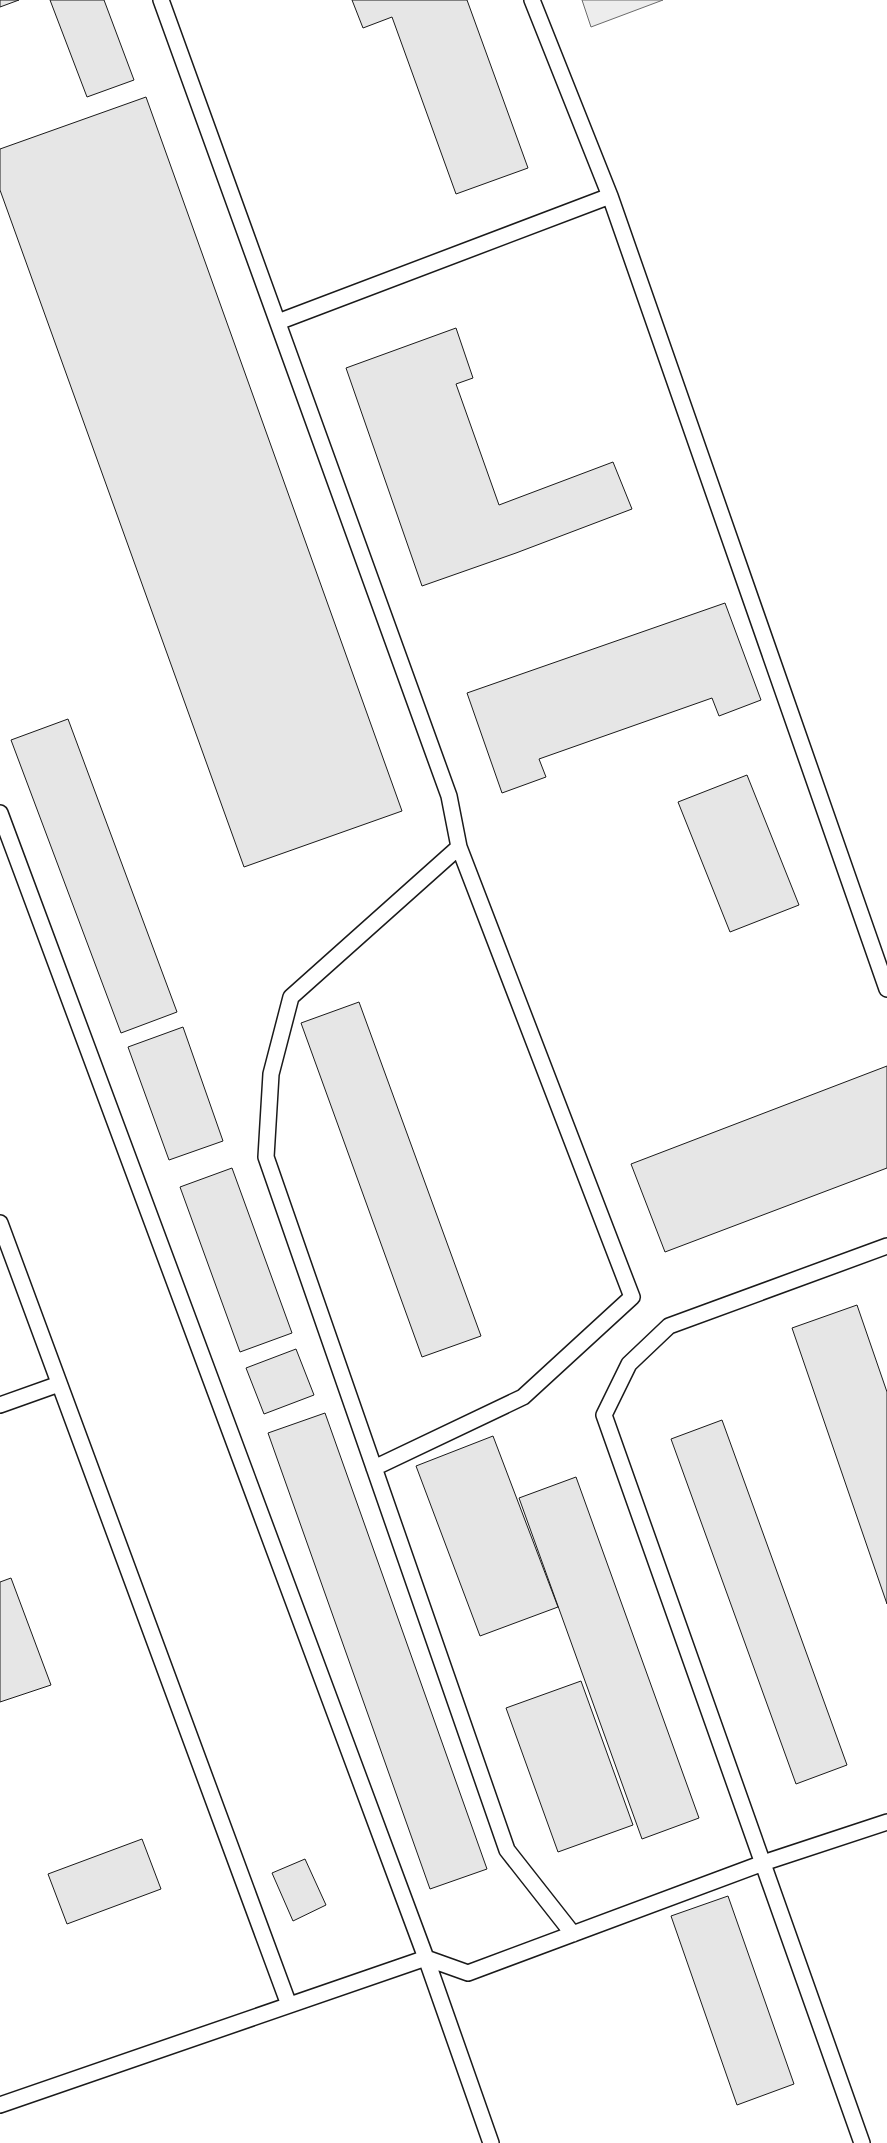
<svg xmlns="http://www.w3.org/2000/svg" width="887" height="2143" font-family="Karla,sans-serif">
  <rect width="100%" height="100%" fill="#fff"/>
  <path fill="#ededed" stroke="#6a6a6a" d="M582,0H663L591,27Z"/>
  <path fill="#e6e6e6" stroke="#1a1a1a" d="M0,0H19L0,7Z
    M50,0H104L134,80L87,97Z
    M352,0H467L528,168L456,194L392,17L363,28Z
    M146,97L402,811L244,867L0,190V149Z
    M456,328L473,378L456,384L499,505L613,462L632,509L516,553L422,586L346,368Z
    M725,603L761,700L719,716L712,698L539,759L546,777L502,793L467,693Z
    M68,719L177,1012L121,1033L11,740Z
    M747,775L799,905L730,932L678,802Z
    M359,1002L481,1336L422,1357L301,1023Z
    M183,1027L223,1141L169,1160L128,1047Z
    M887,1066V1168L665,1252L631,1164Z
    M232,1168L292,1333L240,1352L180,1187Z
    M857,1305L887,1392V1604L792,1328Z
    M296,1349L314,1395L264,1414L246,1368Z
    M325,1413L487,1869L430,1889L268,1433Z
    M722,1420L847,1765L796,1784L671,1439Z
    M493,1436L558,1607L480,1636L416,1466Z
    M576,1477L699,1818L642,1839L519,1498Z
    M11,1578L51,1685L0,1702V1582Z
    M581,1681L633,1825L558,1852L506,1708Z
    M142,1839L161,1889L67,1924L48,1874Z
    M305,1859L326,1905L293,1921L272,1873Z
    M728,1896L794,2084L737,2105L671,1916Z"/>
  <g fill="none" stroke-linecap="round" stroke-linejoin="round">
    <g stroke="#1a1a1a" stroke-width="18">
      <path id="lane" d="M161,0L449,796L459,847L291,997L271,1074L266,1157L507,1850L573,1934
        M532,0L610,196L887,989
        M278,322L610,196
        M0,813L426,1958L0,2105
        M0,1223L289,2005
        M0,1405L59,1384
        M374,1468L523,1397L632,1297L459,847
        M426,1958L468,1973L763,1863L887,1822
        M426,1958L491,2143
        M862,2143L604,1415L629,1364L669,1326L887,1246"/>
    </g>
    <use href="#lane" stroke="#fff" stroke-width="15"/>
  </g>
</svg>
